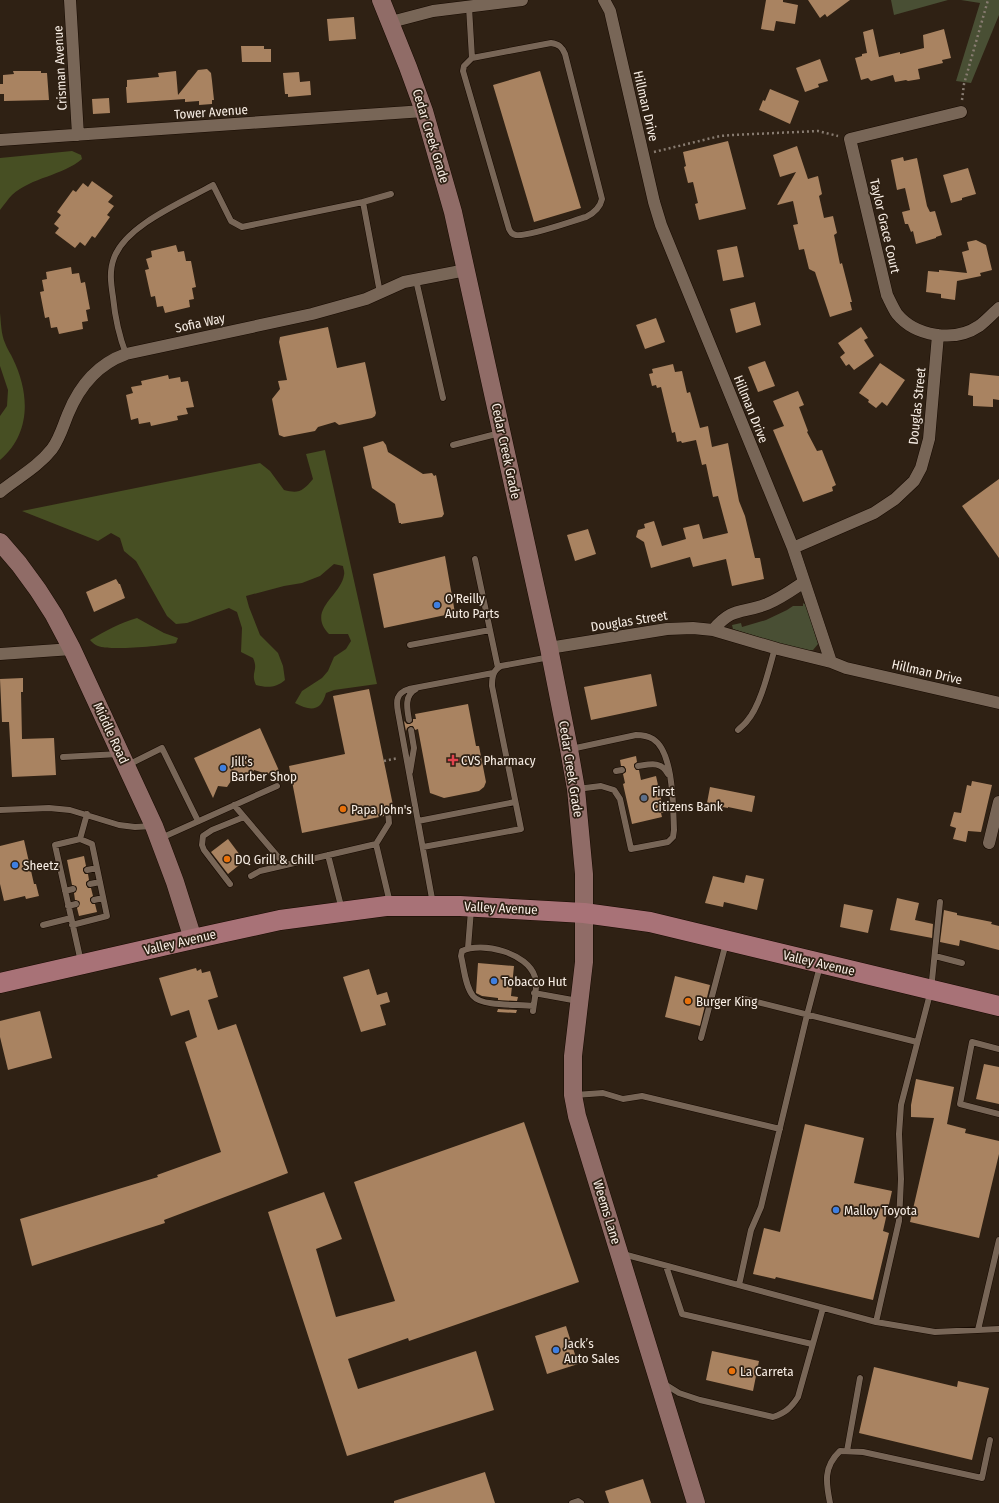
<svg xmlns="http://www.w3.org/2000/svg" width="999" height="1503" font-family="'Fira Sans Condensed',sans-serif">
  <rect width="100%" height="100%" fill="#2f2114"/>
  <path fill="#494f34" d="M891,0H948L894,15Z
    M961,0H999V15L971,83L956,81L980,3Z
    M803,603L806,605L818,644L813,650L803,651L733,629L732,625L741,623L742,627L766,620L787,610L793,606H803Z"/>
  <path fill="#474f23" d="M72,151L81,155L82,159C62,176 32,177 12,195C8,199 4,205 0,210V158Z
    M0,313C1,322 1,334 5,343C7,349 11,354 13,359C30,394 31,434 0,460V416L7,406L8,390L0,366Z
    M325,450L377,684L334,690L326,693C321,712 310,711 295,703L302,691L322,678L328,671L334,657L346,649L351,641L348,634H329C306,610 341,596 344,575C345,572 343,568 343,566L334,564L320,576L302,583L284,586L246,596L249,607L260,635L278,653L283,666L285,680C276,688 267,688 256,685C250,672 259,671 253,658L241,652L242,628L237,612L229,608L187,623L176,624L167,616L136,561L124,551L120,538L111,533L98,541L22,511L260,463L270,471L284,490C299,494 303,491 313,479L306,454Z
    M137,618L164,633L178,638L176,643C162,646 110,651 98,646C95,645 92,642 90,640C105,631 120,623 137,618Z"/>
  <path fill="#a98361" d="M766,0H783V2L798,5L795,24L776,21L774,31L761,29Z
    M808,0H850L827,17L825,14L820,18Z
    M354,17L356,39L329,41L327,19Z
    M873,29L879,57L900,52V54L924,48L923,35L944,29L951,58L942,60L943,63L918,69L920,79L908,81L906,80L895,82L893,75L871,81L868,78L861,80L855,58L862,56V54L867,53L863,32Z
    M241,46H264V49H271V62H242Z
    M820,59L828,81L818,84L819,87L805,92L796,68Z
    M207,69L211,73L212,81L214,100H212V104L199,105V101L185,102V99L127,103L126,87H127V80L159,77L158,73L176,71L178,95L198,70Z
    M13,71H41V73H47L49,100L4,101V94H0V84H3V75L14,74Z
    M540,71L581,208L534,222L493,85Z
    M299,72L300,82L310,81L311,95L288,97V94H285L283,73Z
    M770,89L799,101L790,124L759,110L763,100L765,101Z
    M109,98L110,113L93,114L92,99Z
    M728,141L746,209L699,220L695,204L698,203L693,182L688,183L684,167L686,166L683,152Z
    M797,146L808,179L818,176L822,194L819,196L824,218L833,216L837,233L834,235L840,264L842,263L852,302H850L852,310L830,317L815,272L809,269L804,249L799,250L793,225L798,224L793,201L777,205L796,172L780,177L773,155Z
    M903,157L904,161L917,158L927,206L930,212L935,211L942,235L936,237V238L916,244L913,231L911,232L908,224H905L902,212L910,210L905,188L897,190L891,160Z
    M968,168L976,194L962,198V200L951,203L943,175Z
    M92,181L113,196L108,202L114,206L107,215L110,217L95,238L92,236L85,246L80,242L75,248L55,233L59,228L54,224L61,215L57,212L73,190L76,192L83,183L88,187Z
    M976,240L986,245L992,270L980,273L981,276L957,281L955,300L941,298V294L926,292L928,271L939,272V270L967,273L962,252L969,250L967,242Z
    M176,245L178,252L184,251L186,261H191L196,287L192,288L194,299L189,300L190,307L165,313L163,306L157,307L155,296L151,297L145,270L149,269L146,259L152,257L151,251Z
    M737,246L744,277L723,281L717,250Z
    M71,267L72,274L79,273L81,283L85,282L90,309L86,310L88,321L82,322L83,329L59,334L57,327L51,328L49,317L45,318L40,292L44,291L42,280L47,279L46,272Z
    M755,302L761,325L736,333L730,309Z
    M656,318L665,342L645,349L636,325Z
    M328,327L337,368L365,362L376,413L375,416L372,418L339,425L335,422L318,427L315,431L284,437L279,435L272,399L280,389L278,381L287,380L279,342L280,337Z
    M861,327L868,338L864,340L874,356L854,370L849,364L846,366L840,357L845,353L838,343Z
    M765,361L775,386L758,392L748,367Z
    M880,363L905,380L887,406L882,402L876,408L868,402L869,400L859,393Z
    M673,364L675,372L682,371L687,393L690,392L700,428L708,426L712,447L728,443L739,501L745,516L755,558H760L764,579L732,586L726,559L693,567L690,557L651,568L644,542L636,537L638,530L645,528L644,524L654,521L662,546L686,539L683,528L699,524L703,539L728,533L718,496L713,497L706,464L702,465L696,440L682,443L681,441L677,442L675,432L672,433L661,387L657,388L656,385L652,386L649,374L653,373L652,369Z
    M970,373L999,376V400L993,399V407L973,406V396L968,395Z
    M168,375L169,379L180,377L181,382L188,381L194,407L186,408L188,414L177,416L178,420L151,426L150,422L139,424L138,418L131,420L126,395L133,393L131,387L142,385L141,381Z
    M798,391L804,405L799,407L808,431L807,432L817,451L822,450L836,485L832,487L833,491L803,502L773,430L784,426L773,401Z
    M383,441L386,445L388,452L423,474L432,473L434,476L436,475L444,514L442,517L401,524V523H399L395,504L372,488L363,447Z
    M999,479V558L962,506Z
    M588,529L596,554L575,561L567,535Z
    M445,556L455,613L384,628L373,574Z
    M116,579L119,584H120L125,598L94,612L86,592Z
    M651,674L657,706L591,720L584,687Z
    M23,678V692H21L22,739L54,738L56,775L12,777L9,722H2L0,679Z
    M369,689L394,810L392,811L390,807H387L384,809V816L302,833L289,766L345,754L333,696Z
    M468,704L476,746H479L486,782L484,787L479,791L444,798L430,793L418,729L415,730L413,726H410L407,728L406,731L404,721L407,724H410L413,722V719H416L415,714Z
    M260,728L281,775L264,773L254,770L250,777L243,776L238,782L231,781L227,787L218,786L213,798L194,758Z
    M636,756L637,762L634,764V767L636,770H639L641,780L656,776L664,812L661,813L662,817L632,824L623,784L625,783L623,774L626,772V769L624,766H621L620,760Z
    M972,781L992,785L981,832L968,831L966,842L953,839L956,828L950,826L954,812L961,813L967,785L971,786Z
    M710,787L755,796L752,812L728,807V808L723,807L722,809L710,807L711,803H707Z
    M228,839L240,855L239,856L243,862L228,874L211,852Z
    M24,840L34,884H36L39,896L26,899L25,896L4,901L0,884V846Z
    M84,856L86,866L83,868V871L85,874H88L89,880L86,882V885L88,888H91L93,896L90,898V901L92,904H95L97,912L79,916L77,908L80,903L79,901L75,900L74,893L76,892L77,888L76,886L72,885L67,860Z
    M746,875L764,879L757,910L724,902L723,907L705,903L713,876L744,883Z
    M897,898L919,903L915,920L933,924L932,938L890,930Z
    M844,904L873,910L868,933L840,927Z
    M944,910L957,913V915L992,922L991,924L999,926V950L960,940L959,946L940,942Z
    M478,963L514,966L511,996L518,997L517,1001L498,1000V998L482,996L476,993Z
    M196,968L197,971L201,969L202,973L210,971L218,997L208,1000L218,1030L236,1024L288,1173L164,1220L165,1223L32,1266L20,1219L158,1177L157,1175L221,1152L185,1042L197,1037L189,1010L171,1016L159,978Z
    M369,969L377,995L387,992L390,1002L380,1005L386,1025L361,1032L343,977Z
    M675,976L710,985L700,1026L665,1017Z
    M498,1009L517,1010L516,1013L497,1012Z
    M40,1011L52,1058L8,1070L0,1037V1021Z
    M984,1064L999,1067V1104L976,1099Z
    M916,1079L954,1087L947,1124L966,1129L965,1133L999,1141V1154L979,1238L910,1222L934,1118L911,1117V1105Z
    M524,1122L579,1282L409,1341L408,1338L348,1359L358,1389L476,1351L494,1410L347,1456L268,1212L324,1192L342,1239L316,1249L336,1317L395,1301L354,1182Z
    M805,1124L864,1138L854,1183L892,1191L883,1231L889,1233L873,1300L776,1277L775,1279L753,1274L764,1228L780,1232Z
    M566,1326L578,1364L547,1374L535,1336Z
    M712,1351L759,1361L753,1391L706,1380Z
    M874,1367L957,1387L958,1381L989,1388L972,1460L859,1433Z
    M485,1472L495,1503H394V1501Z
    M643,1479L651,1503H609L605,1491Z"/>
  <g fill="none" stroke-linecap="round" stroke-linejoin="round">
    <g stroke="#170a01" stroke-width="7">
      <path id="service" d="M469,7L472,58
        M551,43C559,44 562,47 565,54L602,199C600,208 594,213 586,217C572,221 528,237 516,235C512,234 511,233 509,229L463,71L464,66L472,58Z
        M363,202L391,194
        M416,280L443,398
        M126,354C119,336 115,317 113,297C111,284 109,271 114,258C126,225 183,202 213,185L231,221L242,227L363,202L380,293
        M453,445L500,433
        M475,559L498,668
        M410,645L490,630
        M409,720C407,709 404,695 416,689
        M738,730C741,727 745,724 747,721C761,705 769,669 775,648
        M571,749L636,735C642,735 648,736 653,739C674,752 673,808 674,830L673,837L668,842L631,849L620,799L614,790L601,786L577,789
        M63,757L119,754
        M128,765L162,748L198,821
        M638,766C651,764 661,761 668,774
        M616,771L622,770
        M410,772L414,748L411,730
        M234,805L285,865
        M0,810L49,808L70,810L119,825L135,827L153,826
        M418,821L515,802
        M161,838L277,786
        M376,844L389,823L388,811
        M423,847L521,829L492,686C492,677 493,670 501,666L550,657
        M328,855L342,910
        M87,870L97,868
        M251,876L260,871L376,844L390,903
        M90,884L100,882
        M230,884L204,850L202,845L203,836L212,830L244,817
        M65,891L73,889
        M94,900L103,898
        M433,904L398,712C396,701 396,693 409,689L493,673
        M68,906L76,904
        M43,925L71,918
        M72,925L107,916L92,844L80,839
        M468,948L471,910
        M935,956L962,963
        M81,962L55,845L80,839L87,814
        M534,993L578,1001
        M741,998L917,1042
        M533,1011C534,1001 538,987 535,977C528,953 482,941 462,951L461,956C464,968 465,986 473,996C482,1007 519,1004 533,1006
        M701,1038L726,943
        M999,1049L972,1042L960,1104L999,1114
        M575,1095L603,1093L623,1099L642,1096L780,1129
        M623,1254L876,1322L935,1332L999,1329
        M666,1266L682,1314L812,1344
        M739,1285L751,1230L761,1207L807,1015L820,966
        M876,1322L899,1221L901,1179L899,1134L901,1105L931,990L940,902
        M978,1330L999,1240
        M663,1383L679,1393L700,1400L773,1417C785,1413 791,1408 798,1397L823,1308
        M847,1451L860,1378
        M572,1503L578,1501L581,1503
        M830,1503C826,1483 823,1467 840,1451L863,1452L982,1478L990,1440"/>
    </g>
    <g stroke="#170a01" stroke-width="13">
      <path id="minor" d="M70,0L78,135
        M604,0L610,11L654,202L661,225L793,548L831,662
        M391,22L433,11L522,0
        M961,112L850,139L887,295C890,301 893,308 897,314C915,336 954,343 979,326C986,321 992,314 999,308
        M0,140L424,111
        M0,492C17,478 38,467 52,449C60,438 63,426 68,414C79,387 98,364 126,354L312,314L366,299L404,282L466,270
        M793,548L874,513L895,499L914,481L921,468L929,439L938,335
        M713,630C733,606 742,614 767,604C781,598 792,590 804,582
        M549,648L667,629L693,628L713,630L778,649L831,662L846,668L999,703
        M0,654L72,649
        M989,843L999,802"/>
    </g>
    <g stroke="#170a01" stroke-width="19">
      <path id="secondary" d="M381,0L408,67L424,111L453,212L549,648L569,749L576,789L584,874V962L573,1056V1095L577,1116L696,1503
        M0,542L19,564L38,590L54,615L72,649L154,826L175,882L193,939"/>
    </g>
    <g stroke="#170a01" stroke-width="21">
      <path id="primary" d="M0,983L193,939L280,920L386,906H460L584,913L650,922L999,1006"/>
    </g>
    <path stroke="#887c71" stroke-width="2.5" stroke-dasharray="2 3" stroke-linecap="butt" d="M962,100L964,84L988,0
      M654,152L720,136L733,135L818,131L838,136
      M384,761L398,758"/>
    <use href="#service" stroke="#786657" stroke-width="6"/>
    <use href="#minor" stroke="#786657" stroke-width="12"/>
    <use href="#secondary" stroke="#906c67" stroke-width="18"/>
    <use href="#primary" stroke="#a87277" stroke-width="20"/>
  </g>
  <g fill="#3f7fe0" stroke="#2f2114" stroke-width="1.5">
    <circle cx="437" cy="605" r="4"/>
    <circle cx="223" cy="768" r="4"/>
    <circle cx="15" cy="865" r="4"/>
    <circle cx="494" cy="981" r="4"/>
    <circle cx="836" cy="1210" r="4"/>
    <circle cx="556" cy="1350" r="4"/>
  </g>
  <path fill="#e0444e" stroke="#2f2114" stroke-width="1.5" d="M451 754h4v4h4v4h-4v4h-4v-4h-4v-4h4z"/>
  <circle fill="#5c6f8a" stroke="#2f2114" stroke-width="1.5" cx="644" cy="798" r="4"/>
  <g fill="#e8710a" stroke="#2f2114" stroke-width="1.5">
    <circle cx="343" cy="809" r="4"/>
    <circle cx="227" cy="859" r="4"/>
    <circle cx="688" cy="1001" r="4"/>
    <circle cx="732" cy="1371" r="4"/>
  </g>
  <g text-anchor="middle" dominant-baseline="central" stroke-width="3.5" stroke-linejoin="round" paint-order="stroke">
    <g font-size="13" fill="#f8eee5" stroke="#2f2114">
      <text transform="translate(60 68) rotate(-93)">Crisman Avenue</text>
      <text transform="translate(646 106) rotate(77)">Hillman Drive</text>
      <text transform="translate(211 112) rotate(-4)">Tower Avenue</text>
      <text transform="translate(431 136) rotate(73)">Cedar Creek Grade</text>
      <text transform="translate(885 226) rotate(77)">Taylor Grace Court</text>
      <text transform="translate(200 323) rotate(-12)">Sofia Way</text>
      <text transform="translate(917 406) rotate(-84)">Douglas Street</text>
      <text transform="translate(751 409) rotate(68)">Hillman Drive</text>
      <text transform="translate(506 451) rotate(78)">Cedar Creek Grade</text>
      <text transform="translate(629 621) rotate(-9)">Douglas Street</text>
      <text transform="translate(927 672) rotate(13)">Hillman Drive</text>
      <text transform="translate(111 733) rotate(65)">Middle Road</text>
      <text transform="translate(571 769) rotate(81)">Cedar Creek Grade</text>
      <text transform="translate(501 908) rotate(3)">Valley Avenue</text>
      <text transform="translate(180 942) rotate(-13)">Valley Avenue</text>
      <text transform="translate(819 963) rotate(13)">Valley Avenue</text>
      <text transform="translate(607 1212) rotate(73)">Weems Lane</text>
    </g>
    <g font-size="13" fill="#f8eee5" stroke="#2f2114" text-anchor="start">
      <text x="445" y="598">O'Reilly<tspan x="445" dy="15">Auto Parts</tspan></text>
      <text x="461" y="760">CVS Pharmacy</text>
      <text x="231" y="761">Jill’s<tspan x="231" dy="15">Barber Shop</tspan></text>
      <text x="652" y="791">First<tspan x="652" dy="15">Citizens Bank</tspan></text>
      <text x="351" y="809">Papa John's</text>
      <text x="235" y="859">DQ Grill &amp; Chill</text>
      <text x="23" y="865">Sheetz</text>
      <text x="502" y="981">Tobacco Hut</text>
      <text x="696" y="1001">Burger King</text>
      <text x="844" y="1210">Malloy Toyota</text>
      <text x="564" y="1343">Jack’s<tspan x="564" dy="15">Auto Sales</tspan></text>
      <text x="740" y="1371">La Carreta</text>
    </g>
  </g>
</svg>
